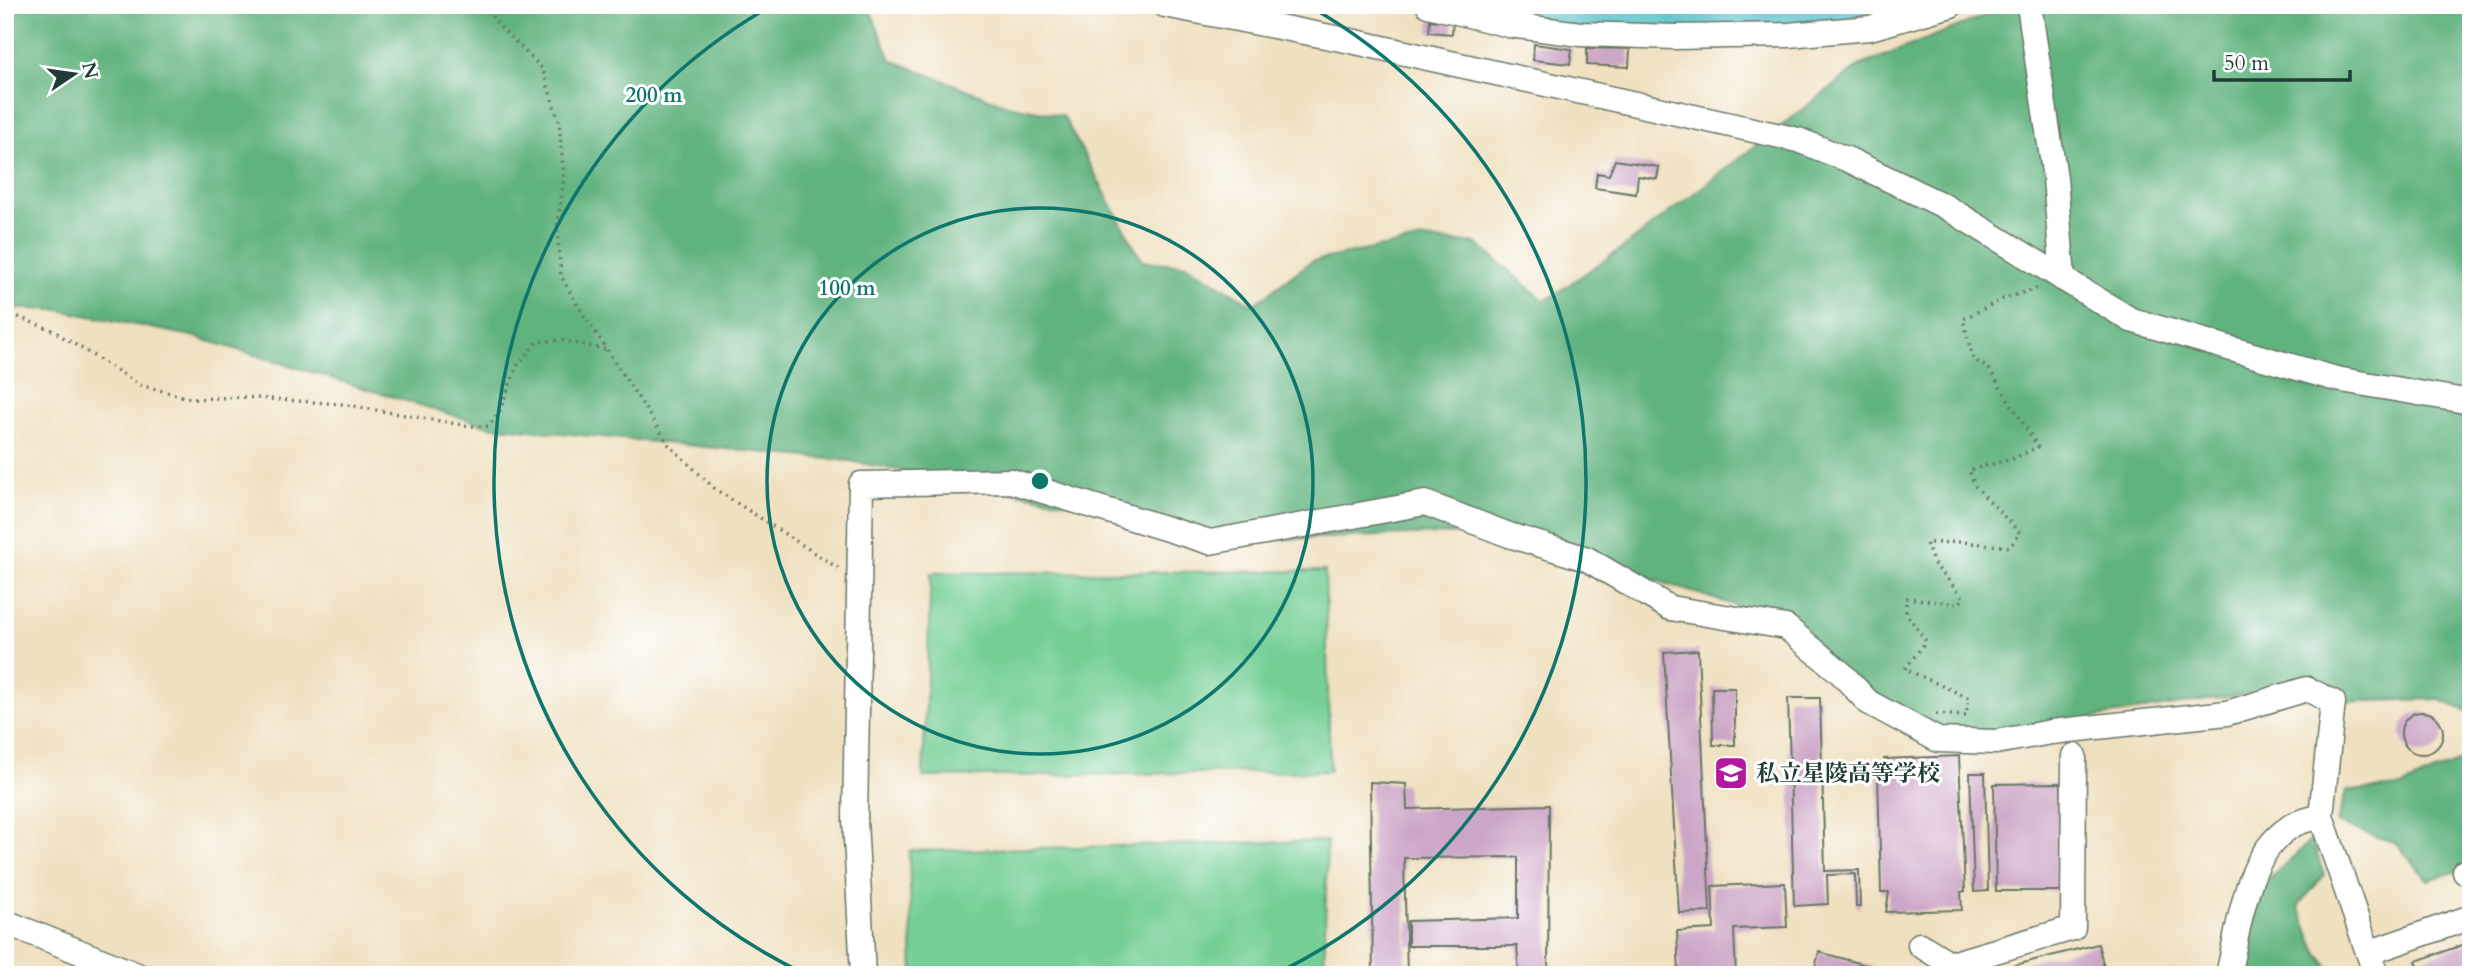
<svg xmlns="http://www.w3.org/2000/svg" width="2476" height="980" font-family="Cardo,'Noto Serif JP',serif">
  <rect width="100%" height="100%" fill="#fff"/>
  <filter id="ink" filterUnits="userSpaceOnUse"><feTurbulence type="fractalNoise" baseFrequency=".0143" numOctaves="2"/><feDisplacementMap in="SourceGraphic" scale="14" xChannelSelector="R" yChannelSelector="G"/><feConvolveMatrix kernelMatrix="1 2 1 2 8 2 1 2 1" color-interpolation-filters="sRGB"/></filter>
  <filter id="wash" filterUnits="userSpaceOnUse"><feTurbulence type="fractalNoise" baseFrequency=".00686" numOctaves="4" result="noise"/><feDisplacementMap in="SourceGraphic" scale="28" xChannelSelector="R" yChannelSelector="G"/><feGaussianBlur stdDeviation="1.57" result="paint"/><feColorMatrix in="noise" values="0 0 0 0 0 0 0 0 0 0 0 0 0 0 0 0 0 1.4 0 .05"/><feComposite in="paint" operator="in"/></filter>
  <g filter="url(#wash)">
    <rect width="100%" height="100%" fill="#efe0c0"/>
    <path fill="#75cf95" stroke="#4a8664" stroke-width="2" d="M1325,571L1330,771L923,777L931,573Z
      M1327,841L1324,975H913L909,851Z"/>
    <path fill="#60b27e" stroke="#407859" stroke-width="2" d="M5,5H868L891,60L1007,105L1063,116L1142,261L1187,265L1253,305L1312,261L1423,239L1477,244L1545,301L1631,242L1859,66L2012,5H2471V713L2438,699L2333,702L2310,684L2065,722L1944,735L1885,711L1791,623L1501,532L1196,542L1154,519L850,461L489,426L192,336L59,310L5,308Z
      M2471,756V867L2428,880L2396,843L2337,823L2346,791L2401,787Z
      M2312,839L2324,875L2298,906L2318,954L2335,975H2246L2241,961L2265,883Z"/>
    <path fill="#50bec6" stroke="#387e7d" stroke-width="2" d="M1849,5H1898L1841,20Z"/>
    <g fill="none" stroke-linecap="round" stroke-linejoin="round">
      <path stroke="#50bec6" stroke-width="33" d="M1478,5C1592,35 1724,20 1839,5"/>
    </g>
    <g id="blocks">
      <path fill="#cca6c6" d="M1430,20L1453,22L1452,34L1429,32Z
        M1534,44L1572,49L1570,64L1533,60Z
        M1587,48L1630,49L1629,67L1587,65Z
        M1615,160L1659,167L1657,179L1638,176L1636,194L1595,188L1597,173L1609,175Z
        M1698,650L1710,912L1679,913L1664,652Z
        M1712,688H1735V745H1713Z
        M1788,698H1820L1825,871L1859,870L1860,907H1856L1855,874L1827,875L1828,904L1794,906Z
        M2401 733a21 21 0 1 1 42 0a21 21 0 1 1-42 0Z
        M1959,756L1965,891L1961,892L1962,910L1886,912L1889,892H1881L1878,773L1885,774L1884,759Z
        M1970,773H1985L1988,891L1974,892Z
        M1370,782L1406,784L1407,809L1549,805L1548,975H1519L1517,946H1408V921L1518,918V857L1404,858L1407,975H1373Z
        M2061,783L2065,891H1996L1994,784Z
        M1785,883L1787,927L1734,929L1736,975H1679L1677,931L1714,929L1712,886Z
        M2471,942V975H2421L2416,961Z
        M2098,944L2106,975H1980V974Z
        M1819,952L1899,974V975H1813Z"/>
    </g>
  </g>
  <g filter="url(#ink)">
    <use href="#blocks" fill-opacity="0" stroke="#687665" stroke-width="2"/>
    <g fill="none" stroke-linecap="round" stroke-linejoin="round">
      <g stroke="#687665" stroke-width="27">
        <path id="minor" d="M1165,5L1351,41L1798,140L1849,160L1946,207L2131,320L2336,379L2471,402
          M1428,5L1509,25L1581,34L1675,37L1788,35L1870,28L1951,5
          M2029,5L2055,178L2063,279
          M2465,872L2471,870
          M5,922L137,975
          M1920,945L1951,964
          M2368,953L2471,917
          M863,975L855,819L861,484L1011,481L1210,542L1425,503L1509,535L1587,559L1670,608L1786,627L1841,673L1868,702L1938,740L1996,742L2051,732L2227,713L2307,689L2333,702L2321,816L2376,975
          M1953,975L1951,964L2073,928L2074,756
          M2228,975C2240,926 2244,857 2290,827C2298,821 2312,819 2321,816"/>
      </g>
      <path stroke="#687665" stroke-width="3.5" stroke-dasharray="2 5" stroke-linecap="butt" d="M483,5L502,29L542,68L559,121L564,178L557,228L561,276L577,304L669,445L715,489L838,568
        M5,312L52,330L140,385L193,399L243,397L341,404L469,426H489L500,410L517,366L537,342L560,340L608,350
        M1936,714L1966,716L1969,698L1905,669L1926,641L1906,613V598L1959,604L1964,598L1934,564L1926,543L1963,542L2010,547L2020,533L1975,486L1969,470L2012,459L2038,447L1989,369L1973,359L1963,319L2003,299L2038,288"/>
      <use href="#minor" stroke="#fff" stroke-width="24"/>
    </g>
  </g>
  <g fill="none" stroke="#0f766e" stroke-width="3.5">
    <circle cx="1040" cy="481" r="273"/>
    <path d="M805 974A546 546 0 0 1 771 6M1309 6A546 546 0 0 1 1275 974"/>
  </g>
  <defs>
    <g id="school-square" transform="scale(1.75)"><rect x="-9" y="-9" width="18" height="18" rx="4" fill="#b5179e" stroke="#fff"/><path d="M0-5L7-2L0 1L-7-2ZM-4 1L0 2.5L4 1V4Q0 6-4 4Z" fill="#fff"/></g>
  </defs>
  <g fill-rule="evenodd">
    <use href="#school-square" x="1731" y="773"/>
  </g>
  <g text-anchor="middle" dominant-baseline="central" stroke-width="6" stroke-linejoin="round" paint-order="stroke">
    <g font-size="23" font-weight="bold" fill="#1f3d34" stroke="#fff" text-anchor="start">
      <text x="1756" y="773">私立星陵高等学校</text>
    </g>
  </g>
  <circle cx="1040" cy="481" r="10" fill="#0f766e" stroke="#fff" stroke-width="3.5"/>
  <g font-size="21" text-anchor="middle" font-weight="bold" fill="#0f766e" stroke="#fff" stroke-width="6" stroke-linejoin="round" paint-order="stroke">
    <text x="654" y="102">200 m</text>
    <text x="847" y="295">100 m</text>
  </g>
  <rect width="2476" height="980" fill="none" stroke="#fff" stroke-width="28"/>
  <g transform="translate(74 74) rotate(77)" stroke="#ffffff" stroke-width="5" paint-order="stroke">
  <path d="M0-5L12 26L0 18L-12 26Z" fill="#1f3d34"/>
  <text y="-10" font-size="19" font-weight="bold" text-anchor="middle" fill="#1f3d34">N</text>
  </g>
  <path d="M2214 70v10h136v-10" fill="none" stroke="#1f3d34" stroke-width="3.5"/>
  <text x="2224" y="70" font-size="21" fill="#1f3d34" stroke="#ffffff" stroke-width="5" paint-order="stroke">50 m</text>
</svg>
